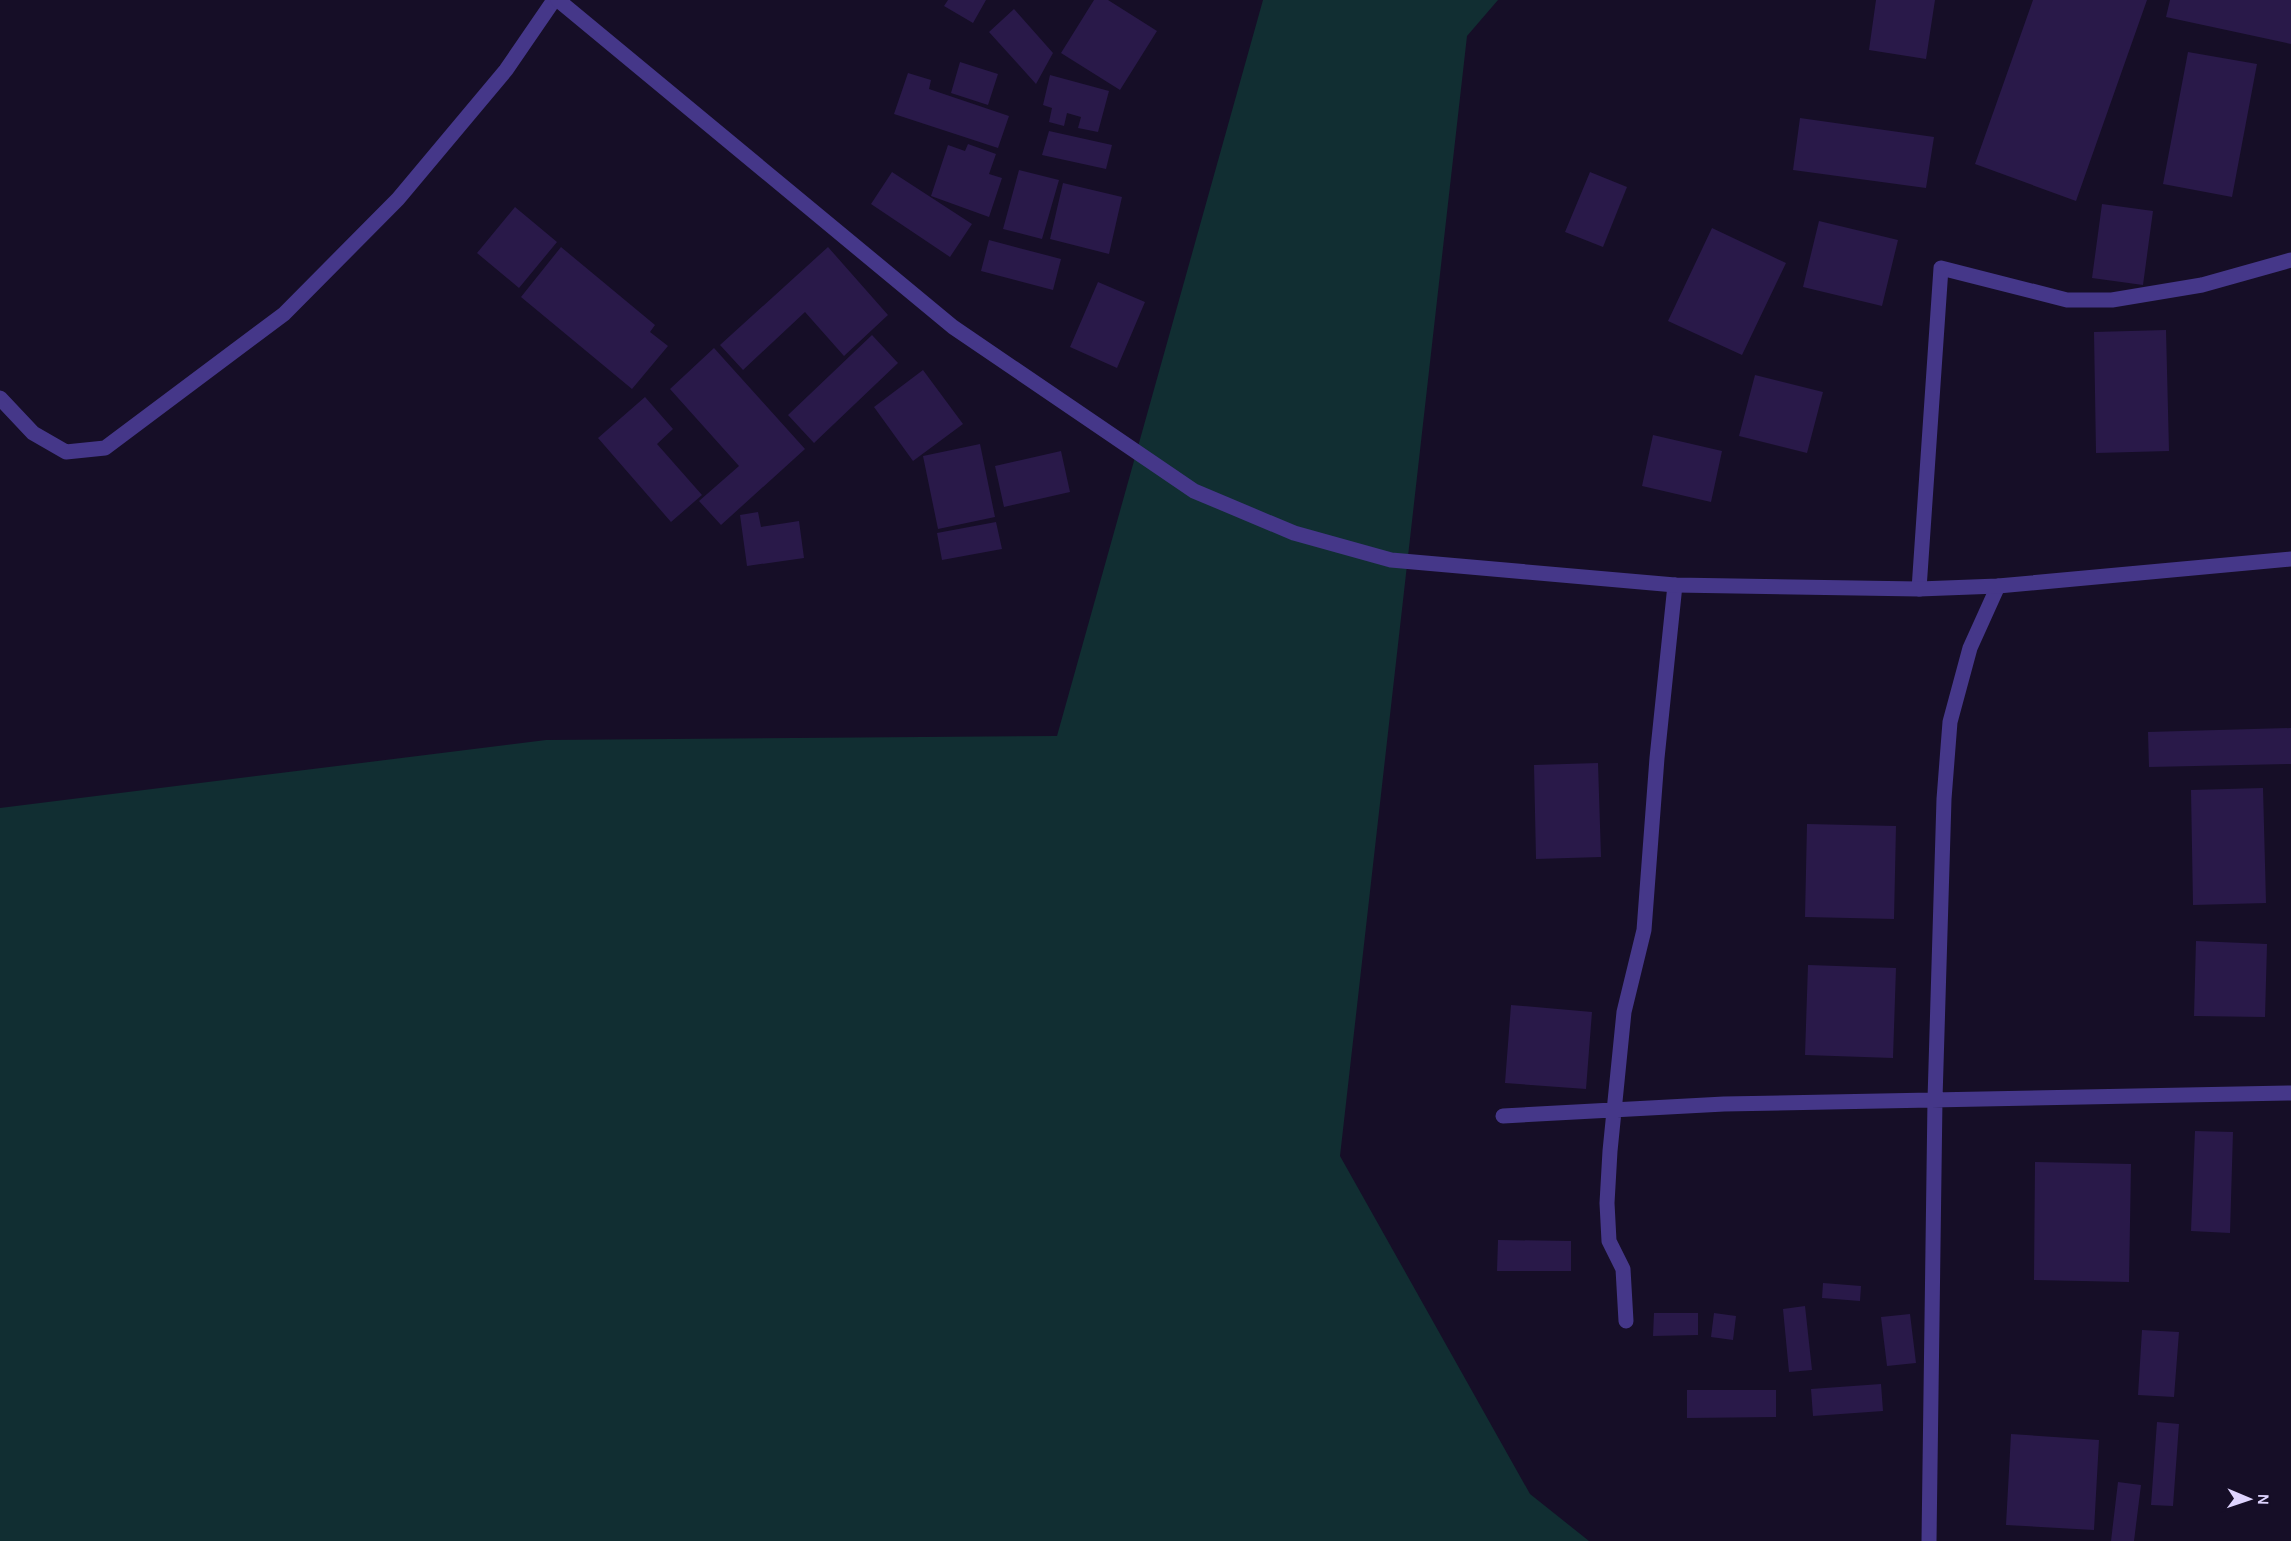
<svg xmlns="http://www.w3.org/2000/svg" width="2291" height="1541" font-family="Karla,sans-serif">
  <rect width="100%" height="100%" fill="#160e27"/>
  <path fill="#112e32" d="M1263,0H1498L1467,36L1340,1156L1530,1494L1589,1541H0V808L546,740L1057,736Z"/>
  <path fill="#291949" d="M948,0H986L973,23L944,6Z
    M1094,0H1108L1157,31L1120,90L1061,53Z
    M1876,0H1935L1926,59L1869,50Z
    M2033,0H2147L2076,201L1975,164Z
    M2170,0H2291V44L2166,17Z
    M1014,9L1053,53L1036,84L989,32Z
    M2188,52L2257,64L2232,197L2163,184Z
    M960,62L998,74L988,105L951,93Z
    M908,73L931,80L929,89L1009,116L998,148L894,114Z
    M1050,75L1109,91L1098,132L1078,128L1081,117L1067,113L1064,126L1049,122L1052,108L1043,105Z
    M1800,118L1934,137L1926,188L1793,170Z
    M1049,131L1112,145L1106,169L1042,155Z
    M968,144L996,154L989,174L1002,178L989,217L931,196L948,145L965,151Z
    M1019,170L1059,180L1042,239L1003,229Z
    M892,172L972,224L950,257L871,204Z
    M1590,172L1627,187L1603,247L1565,232Z
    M1063,183L1122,197L1109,254L1050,239Z
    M2102,204L2153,211L2143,285L2092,278Z
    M515,207L557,242L519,288L477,253Z
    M1819,221L1898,240L1882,306L1803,287Z
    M1712,228L1786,263L1742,355L1668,321Z
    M989,240L1061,259L1053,290L981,271Z
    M561,247L655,325L650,332L668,346L632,389L521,297Z
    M828,247L888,315L844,356L805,312L743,370L720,345Z
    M1098,282L1145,302L1117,368L1070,347Z
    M2166,330L2169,451L2096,453L2094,332Z
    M872,335L898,363L814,443L788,415Z
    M714,348L805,449L721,525L699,501L739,466L670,389Z
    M923,370L963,424L913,461L874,407Z
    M1755,375L1823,392L1807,453L1739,436Z
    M645,397L673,429L657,444L702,495L671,522L598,438Z
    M1653,435L1722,451L1711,502L1642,486Z
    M980,444L995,517L938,529L923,456Z
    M1061,451L1070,492L1004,507L995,466Z
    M758,512L761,527L799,521L804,558L747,566L740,515Z
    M996,522L1002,549L942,560L937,533Z
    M2291,728V764L2149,767L2148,732Z
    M1598,763L1601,857L1536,859L1534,765Z
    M2263,788L2266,903L2193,905L2191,790Z
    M1807,824L1896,826L1894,919L1805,917Z
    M2196,941L2267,944L2265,1017L2194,1016Z
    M1808,965L1896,968L1893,1058L1805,1055Z
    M1511,1005L1592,1012L1586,1089L1505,1083Z
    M2195,1131L2233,1132L2230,1233L2191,1231Z
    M2035,1162L2131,1164L2129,1282L2034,1280Z
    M1498,1240L1571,1241V1271H1497Z
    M1823,1283L1861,1286L1860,1301L1822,1298Z
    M1805,1306L1812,1370L1789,1372L1783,1309Z
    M1654,1313H1698V1335L1653,1336Z
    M1714,1313L1736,1316L1733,1340L1711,1337Z
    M1910,1314L1916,1363L1887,1366L1881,1317Z
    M2142,1330L2179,1332L2174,1397L2138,1395Z
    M1881,1384L1883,1411L1813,1416L1811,1389Z
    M1687,1390H1776V1417L1687,1418Z
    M2157,1422L2179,1424L2173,1506L2151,1505Z
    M2011,1434L2099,1440L2094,1530L2006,1525Z
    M2118,1482L2141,1485L2134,1541H2111Z"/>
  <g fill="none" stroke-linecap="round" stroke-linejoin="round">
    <path stroke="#453789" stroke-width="15" d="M0,398L33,433L66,452L105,448L284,314L398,199L506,70L554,0
      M1919,589L1941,268L2067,300H2112L2202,285L2291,260
      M1503,1116L1724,1104L2291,1093
      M1626,1321L1623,1269L1609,1241L1607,1203L1610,1151L1624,1012L1644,930L1657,758L1675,585
      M1929,1541L1935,1099L1944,799L1950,722L1970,648L1998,586"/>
    <path stroke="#453789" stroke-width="15" d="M558,0L953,327L1194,491L1294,533L1391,560L1675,585L1919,589L1998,586L2291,559"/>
  </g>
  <g transform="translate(2249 1499) rotate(92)" stroke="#160e27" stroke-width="4.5" paint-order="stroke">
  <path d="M0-4.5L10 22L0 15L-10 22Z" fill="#dfd4ff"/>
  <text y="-9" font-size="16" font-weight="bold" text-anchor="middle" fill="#dfd4ff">N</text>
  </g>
</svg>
